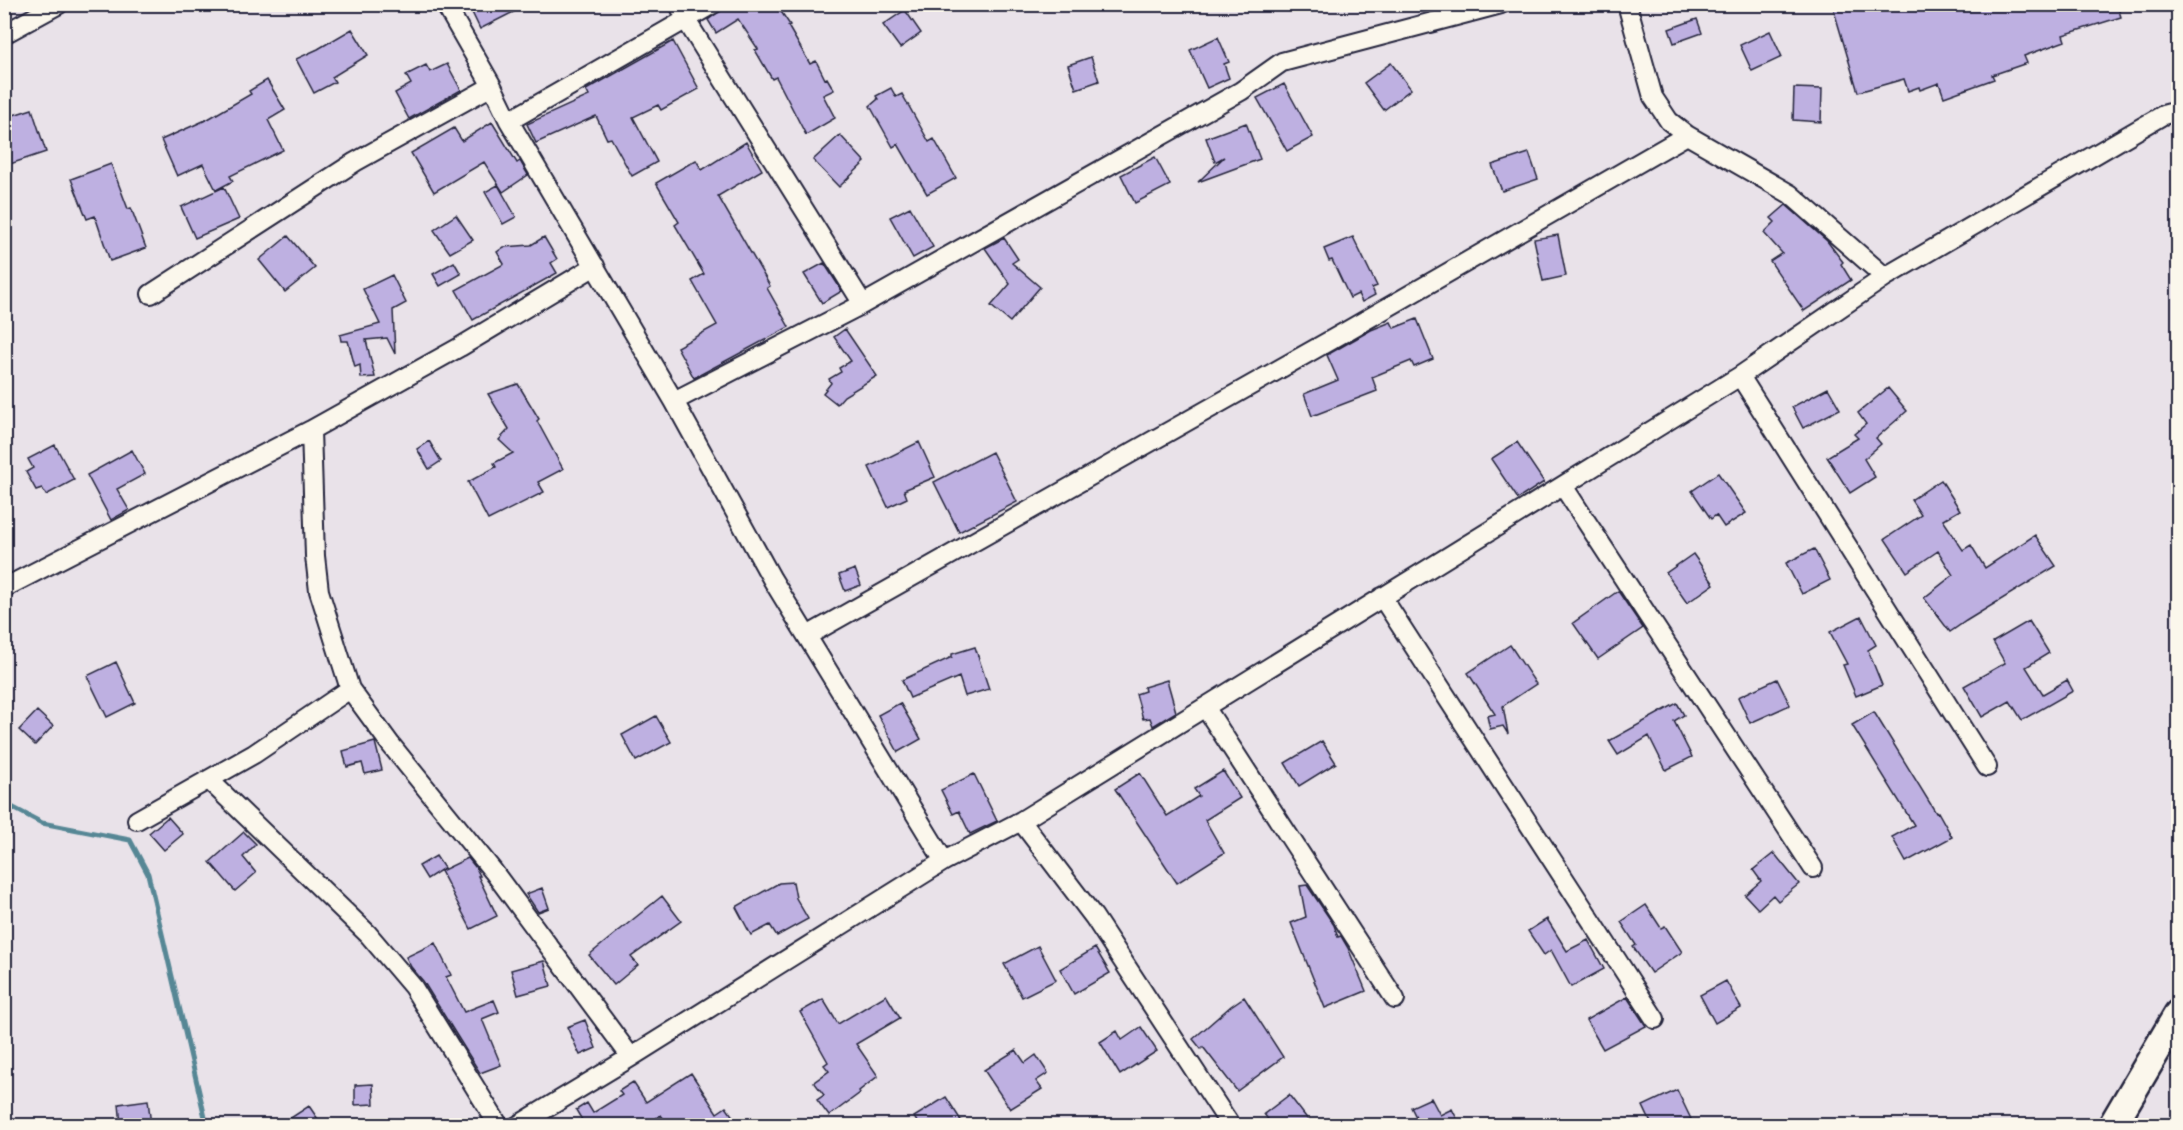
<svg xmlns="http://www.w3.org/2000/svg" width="2183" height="1130" font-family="Dekko,sans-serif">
  <rect width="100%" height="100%" fill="#e9e2e9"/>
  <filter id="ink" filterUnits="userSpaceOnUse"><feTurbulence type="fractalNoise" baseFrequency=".0167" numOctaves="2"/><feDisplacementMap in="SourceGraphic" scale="12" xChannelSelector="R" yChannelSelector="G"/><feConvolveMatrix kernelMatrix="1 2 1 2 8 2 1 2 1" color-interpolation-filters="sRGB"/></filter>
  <g filter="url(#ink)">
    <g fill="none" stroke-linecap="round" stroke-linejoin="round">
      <path stroke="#568795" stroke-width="5" d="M4,803L42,823L130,840L148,874L207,1126"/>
    </g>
    <path fill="#beb0e1" stroke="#22223b" stroke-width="1.5" d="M468,4H529L480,29Z
      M729,4H776L790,25L788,26L810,64L816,61L825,79L827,78L834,90L823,95L835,118L806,135L776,77L772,79L755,50L758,49L738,19L716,33L708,20Z
      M1832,4H1880L1881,9L1893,4H2117L2121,17L2063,35L2065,41L2024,56L2027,63L1992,75L1994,79L1944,97L1939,83L1920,90L1919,87L1908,91L1904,79L1858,92Z
      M905,10L921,33L900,48L883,25Z
      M1697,19L1702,33L1674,43L1669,29Z
      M352,29L368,55L332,77L335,82L314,93L296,59L318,49Z
      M1770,31L1782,57L1752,71L1740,45Z
      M1218,37L1229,62L1224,64L1229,78L1207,88L1190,50Z
      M673,41L699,89L661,110L658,105L633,117L657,162L632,176L611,138L607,139L596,116L536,143L527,124L589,96L586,90Z
      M1091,57L1099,81L1076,89L1068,65Z
      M1391,63L1411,89L1384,110L1364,83Z
      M447,64L461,90L409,119L395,93L411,84L406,75L426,65L430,72Z
      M267,80L285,110L268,120L283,150L230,176L233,181L216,190L203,164L177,176L161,140L208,119L251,94L249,91Z
      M1284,84L1313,137L1287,151L1257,98Z
      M891,88L896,97L902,94L929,142L934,139L956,178L927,194L898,144L893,147L870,106L878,99L876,96Z
      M1794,88L1822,89L1821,122L1793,120Z
      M32,109L46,152L4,166V118Z
      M492,122L517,163L520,161L528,175L503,192L484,162L434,192L411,153L454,128L462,141Z
      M1246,123L1260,159L1198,182L1224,157L1215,162L1206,138Z
      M840,135L865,162L839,187L813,160Z
      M746,142L762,170L718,196L770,286L767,288L789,327L694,378L677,347L717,325L692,281L704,274L675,225L679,222L656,183L696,160L702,170Z
      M1529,153L1538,179L1502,191L1492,165Z
      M1155,157L1170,185L1135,203L1121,175Z
      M111,164L128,209L131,208L146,248L110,261L95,216L87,219L71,179Z
      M498,185L516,217L503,224L485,192Z
      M224,187L239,219L195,238L181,207Z
      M1786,205L1827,241L1843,262L1841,264L1851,280L1804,311L1770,261L1782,253L1764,233L1775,222L1771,218Z
      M910,207L933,247L913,258L890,217Z
      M456,215L473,240L450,253L434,230Z
      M1558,235L1566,276L1543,281L1534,239Z
      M288,236L315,268L285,292L259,260Z
      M544,237L557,259L551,263L557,273L473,320L456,290L504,264L497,252L504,247L531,245Z
      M1353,237L1377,286L1372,288L1375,295L1362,302L1358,294L1350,298L1332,260L1329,261L1324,249Z
      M1004,238L1018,259L1012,263L1040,287L1010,322L991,306L1010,284L985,248Z
      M454,262L461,274L440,286L433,274Z
      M824,263L842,291L822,303L804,274Z
      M392,275L406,303L393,310L395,354L387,338L366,340L375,377L361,378L360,365L355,367L348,341H341L340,335L380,324L363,289Z
      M1417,319L1433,359L1414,367L1411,361L1372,377L1377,391L1312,416L1304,394L1338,380L1327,355L1371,330L1391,322L1394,328Z
      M845,329L877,376L844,396L837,404L823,393L831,383L829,379L841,372L839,368L851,361L834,337Z
      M518,384L539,419L537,421L563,469L538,482L544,492L488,520L468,482L496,467L494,463L513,453L499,440L509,429L488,394Z
      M1828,388L1840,409L1803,428L1792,407Z
      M1888,388L1907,411L1876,438L1881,444L1864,459L1875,477L1850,493L1827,457L1858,438L1854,434L1866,424L1858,413Z
      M429,441L441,461L429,469L417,449Z
      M919,442L935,477L904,490L907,498L888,507L869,467Z
      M1517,442L1544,482L1518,499L1491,459Z
      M55,445L74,480L46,495L42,488L36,490L26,472L33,468L28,459Z
      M132,450L145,474L117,489L129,510L111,520L87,475Z
      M992,452L1017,502L959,532L934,482Z
      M1718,473L1746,513L1724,527L1716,515L1711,519L1692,491Z
      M1941,480L1960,510L1943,520L1963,550L1971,545L1985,568L2035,535L2056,566L1966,621L1950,632L1924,598L1953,575L1938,551L1907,572L1885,539L1921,515L1911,500Z
      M1814,549L1830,580L1802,594L1786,563Z
      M1693,554L1714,584L1687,603L1666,573Z
      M855,569L861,585L845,591L839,575Z
      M1618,591L1643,628L1598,659L1573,623Z
      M1861,616L1876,645L1868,650L1882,685L1856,696L1843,665L1847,664L1830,632Z
      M2029,621L2049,653L2026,667L2043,694L2067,680L2073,691L2022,720L2010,701L1982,717L1964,686L2005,663L1993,642Z
      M1510,645L1536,684L1503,706L1508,734L1503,726L1490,729L1487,716L1495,714L1468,673Z
      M975,647L989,689L965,696L959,677L910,698L902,680L952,657V654Z
      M116,662L135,703L107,717L87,676Z
      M1777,679L1790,705L1750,723L1738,697Z
      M1167,680L1176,712L1153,726L1150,718L1143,719L1136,694L1145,691L1144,687Z
      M900,703L921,739L898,752L878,715Z
      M1677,703L1684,715L1674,721L1692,757L1666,770L1649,736L1618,755L1609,741Z
      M37,711L53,726L35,745L19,730Z
      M1874,712L1936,813L1938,812L1952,837L1906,862L1892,837L1914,825L1852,725Z
      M656,716L671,742L636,761L622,735Z
      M1322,741L1336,763L1299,786L1285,763Z
      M375,742L382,770L365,774L362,763L347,767L343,751Z
      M1223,771L1240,798L1205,820L1224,853L1177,883L1115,789L1140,773L1167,816L1199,796L1194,789Z
      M974,774L997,821L970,834L959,811L953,814L941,790Z
      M168,817L183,834L164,850L149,833Z
      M244,832L256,844L243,857L256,873L235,891L210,862Z
      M1774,853L1799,884L1778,901L1773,895L1758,909L1745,895L1761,881L1753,870Z
      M436,856L444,868L427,879L419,866Z
      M468,858L476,868L480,876H478L497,916L471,929L441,871Z
      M793,882L796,898L808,919L777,936L770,925L751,935L736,907L779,883Z
      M1307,885L1334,925L1338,937L1341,936L1348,948L1366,991L1325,1008L1291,923L1306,917L1300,886Z
      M542,888L549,908L538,912L526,894Z
      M662,896L681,921L631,957L638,965L614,985L589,955Z
      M1646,905L1661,928L1665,926L1682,952L1651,973L1633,947L1636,945L1621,922Z
      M1547,919L1567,951L1588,940L1604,969L1571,987L1551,950L1544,955L1528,931Z
      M435,943L451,975L446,977L464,1012L494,1000L499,1012L482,1019L501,1065L480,1073L423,981L411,967L406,957Z
      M1038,946L1056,980L1022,997L1004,964Z
      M1095,948L1110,973L1074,994L1060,969Z
      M544,961L551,986L518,995L511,970Z
      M1726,981L1741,1008L1715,1023L1700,995Z
      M886,995L900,1018L856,1044L878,1076L859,1091L860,1093L829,1116L817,1100L824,1095L814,1082L829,1071L824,1065L828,1062L800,1012L823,999L838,1024Z
      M1244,997L1283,1057L1237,1091L1203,1047L1201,1049L1193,1039L1231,1006Z
      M1627,997L1646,1026L1603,1049L1586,1020Z
      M585,1020L596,1048L580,1055L567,1027Z
      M1141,1027L1157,1051L1120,1075L1100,1042L1117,1031L1122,1040Z
      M1016,1050L1025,1063L1036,1055L1048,1073L1036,1081L1042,1089L1010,1109L984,1070Z
      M691,1073L717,1113L726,1107L739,1125H668L661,1115L645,1125H573L582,1120L576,1110L587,1103L593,1113L622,1095L619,1091L633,1082L646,1102Z
      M373,1084L374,1104L355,1105V1085Z
      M1677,1090L1691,1119L1677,1125H1652L1643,1106Z
      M1289,1095L1312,1125H1272L1264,1114Z
      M946,1097L964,1125H919L914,1117Z
      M1431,1098L1440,1115L1452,1109L1460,1125H1419L1428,1121L1427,1119L1419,1123L1411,1107Z
      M148,1100L151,1125H121L119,1104Z
      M309,1106L322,1125H280Z"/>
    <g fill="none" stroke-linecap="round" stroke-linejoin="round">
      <g stroke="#22223b" stroke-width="22">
        <path id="minor" d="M445,4L492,86L509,121L674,401L772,579L944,861
          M1627,4L1653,97L1669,121L1687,135L1790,194L1885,277
          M4,34L59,4
          M509,121L713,4
          M595,266L460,347L311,430L315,556L319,591L350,689L391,745L493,871L631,1057
          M151,294L355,162L492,86
          M863,304L1241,91L1282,62L1501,4
          M1740,376L1987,767
          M674,401L863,304L686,20L679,4
          M1563,486L1813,868
          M4,588L311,430
          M1382,597L1655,1019
          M807,636L1345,332L1687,135
          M1205,707L1395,999
          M209,780L368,934L413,987L499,1126
          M137,820L254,754L350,689
          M1021,821L1094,917L1231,1126
          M517,1126L631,1057L944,861L1021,821L1740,376L1885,277L2163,115L2178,111"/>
      </g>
      <g stroke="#22223b" stroke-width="32">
        <path id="highway" d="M2112,1126L2178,1014"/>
      </g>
      <use href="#minor" stroke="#fbf7ec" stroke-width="18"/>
      <use href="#highway" stroke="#fbf7ec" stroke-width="27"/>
    </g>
  </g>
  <rect width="2183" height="1130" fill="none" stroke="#fbf7ec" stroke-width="24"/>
  <rect x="12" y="12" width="2159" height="1106" fill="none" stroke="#22223b" stroke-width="2" filter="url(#ink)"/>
</svg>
